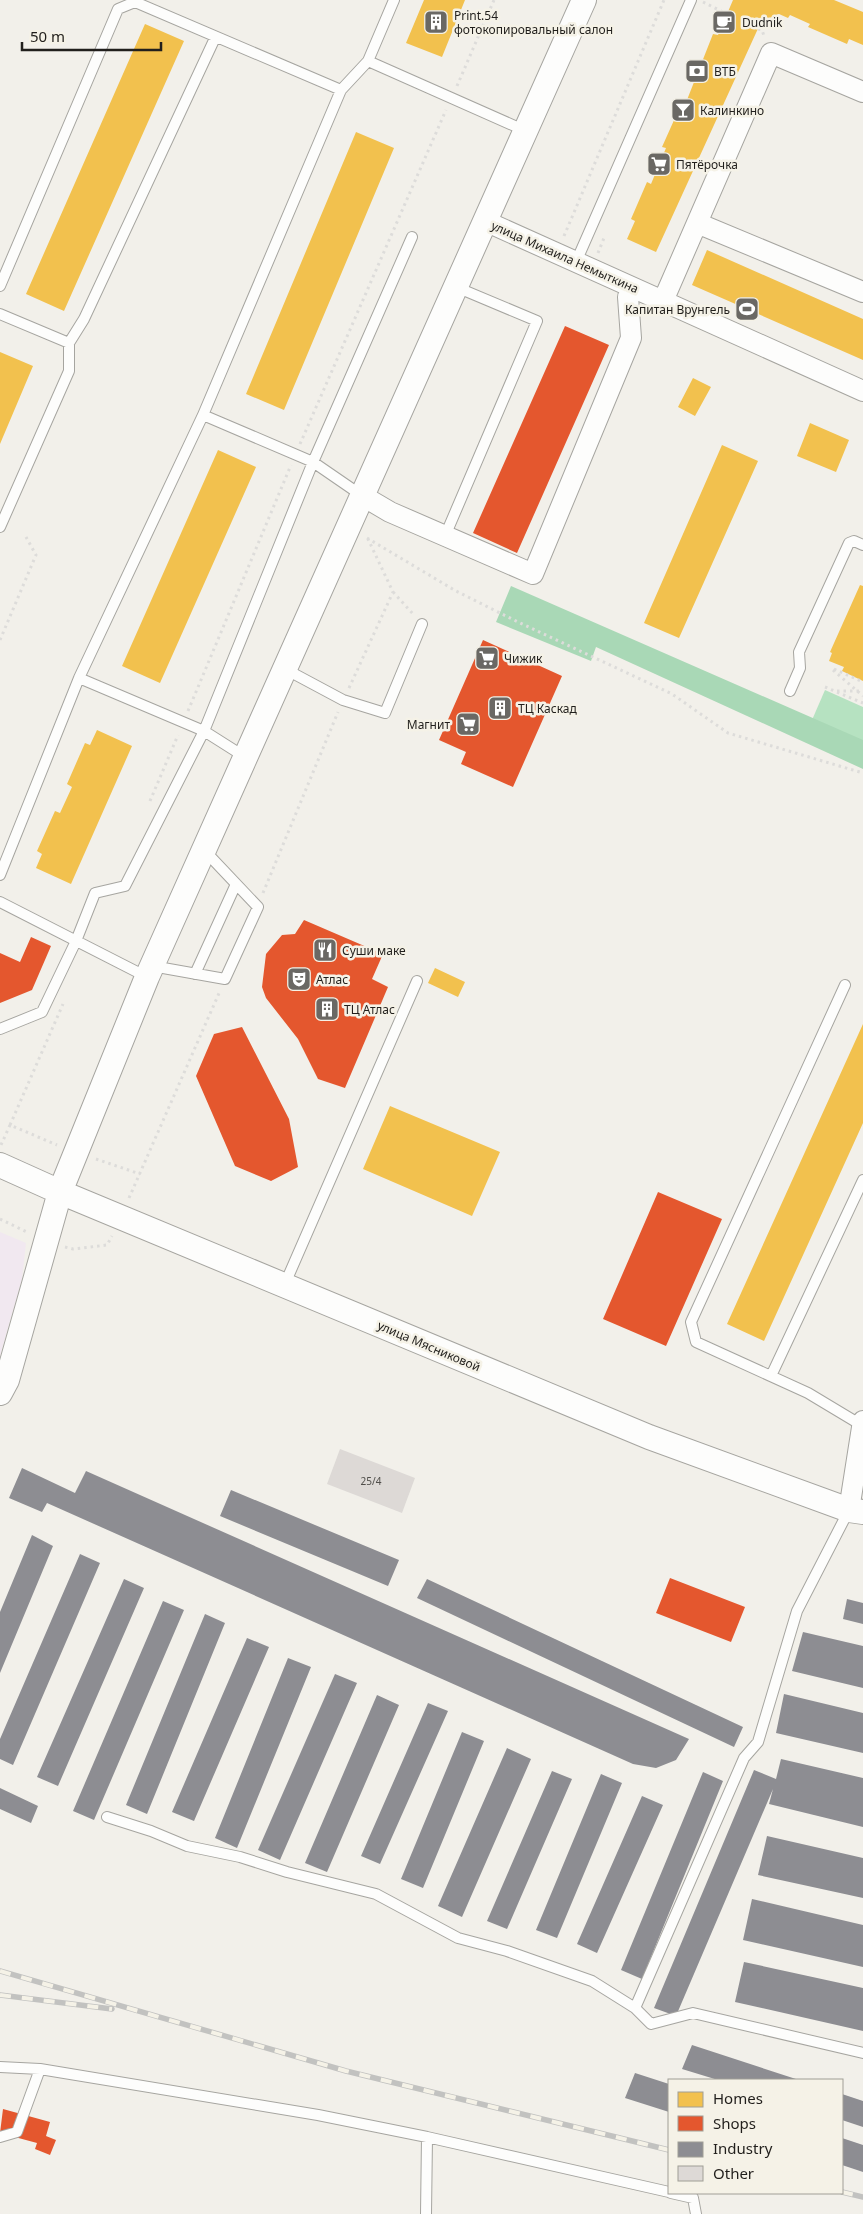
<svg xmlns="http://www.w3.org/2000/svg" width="863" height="2214" font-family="'Noto Sans',sans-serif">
  <rect width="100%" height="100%" fill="#f2f0ea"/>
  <path fill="#f1e8f0" d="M0,1232L26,1243L22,1279L0,1356Z"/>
  <path fill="#b6e2c1" d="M825,690L863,707V743L812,720Z"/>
  <path fill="#a9d8b6" d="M511,586L863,740V769L596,647L591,661L496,622Z"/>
  <path fill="#f2c14e" d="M424,0H465L442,57L406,43Z
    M733,0H834L863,12V45L849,39L847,44L808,27L810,24L790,15L788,18L779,14L761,22L656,252L627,239L635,221L631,219L647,182L651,184L666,148L662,147L679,109L683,110L713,34L718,35Z
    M145,24L184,41L64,311L26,294Z
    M356,132L394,148L284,410L246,394Z
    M707,250L863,319V360L692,285Z
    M0,352L33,366L0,444Z
    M693,378L711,387L695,416L678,407Z
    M810,423L849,440L836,472L797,456Z
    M722,445L758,461L679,638L644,623Z
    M218,450L256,467L160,683L122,666Z
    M860,585L863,586V681L842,671L844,667L829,661L832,653L830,652Z
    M97,730L132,746L71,884L36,868L42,854L37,851L55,811L60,813L72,787L67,784L85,743L90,745Z
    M435,968L465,982L458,997L428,983Z
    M863,1024V1123L764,1341L727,1324Z
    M390,1106L500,1152L472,1216L363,1169Z"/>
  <path fill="#e4572e" d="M565,326L609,345L517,553L473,533Z
    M483,640L562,676L513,787L461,764L466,752L439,740Z
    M304,920L383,954L372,979L388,987L345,1088L318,1079L298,1039L266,998L262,987L266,954L282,935L295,934Z
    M31,937L51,946L32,990L0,1003V953L20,962Z
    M242,1027L289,1119L298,1167L271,1181L235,1166L196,1076L214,1034Z
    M658,1192L722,1219L666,1346L603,1319Z
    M670,1578L745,1607L731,1642L656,1613Z
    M3,2109L50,2122L46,2136L56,2140L50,2155L35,2149L37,2143L0,2133Z"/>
  <path fill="#8d8d92" d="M22,1468L75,1493L86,1471L689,1739L676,1760L656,1768L633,1764L47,1503L42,1512L9,1498Z
    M231,1490L399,1560L388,1586L220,1516Z
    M32,1535L53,1546L0,1673V1612Z
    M80,1554L100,1563L13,1765L0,1759V1739Z
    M124,1579L144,1588L58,1786L37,1777Z
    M427,1579L743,1727L734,1747L417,1598Z
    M847,1599L863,1603V1624L843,1619Z
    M163,1601L184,1610L94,1820L73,1811Z
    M205,1614L225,1623L147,1814L126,1805Z
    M803,1632L863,1646V1688L792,1671Z
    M247,1638L269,1647L194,1821L172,1812Z
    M288,1658L311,1667L237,1848L215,1838Z
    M335,1674L357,1683L280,1860L258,1850Z
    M784,1694L863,1713V1753L776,1733Z
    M377,1695L399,1705L327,1872L305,1863Z
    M428,1703L448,1711L380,1864L361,1856Z
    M462,1732L484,1741L423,1888L401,1879Z
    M507,1748L531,1759L462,1917L438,1906Z
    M781,1759L863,1778V1827L769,1804L773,1789L676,2016L654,2008L754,1770L776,1779Z
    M552,1771L572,1779L507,1929L487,1921Z
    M703,1772L723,1781L642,1979L621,1970Z
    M601,1774L622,1783L557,1938L536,1930Z
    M0,1788L38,1806L31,1823L0,1809Z
    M642,1796L663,1805L597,1953L577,1944Z
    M767,1836L863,1858V1898L758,1875Z
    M752,1899L863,1925V1967L743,1940Z
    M744,1962L863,1988V2031L735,2002Z
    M692,2045L799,2080H718L682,2069Z
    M635,2073L669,2084V2112L625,2098Z
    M842,2094L863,2101V2127L842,2120Z
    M842,2138L863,2145V2172L842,2165Z"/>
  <path fill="#ddd9d6" d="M340,1449L415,1478L402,1513L327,1484Z"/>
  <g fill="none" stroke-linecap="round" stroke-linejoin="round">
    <g stroke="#a6a5a0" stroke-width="12">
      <path id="service" d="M394,0L368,61L526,131
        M576,262L691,0
        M0,286L118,9L135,2L341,90
        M0,314L69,343L84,319L215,38
        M361,495L313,462L203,415L341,90L368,61
        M0,527L69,371V343
        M445,536L537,321L456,287
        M285,669L343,700L385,713L422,624
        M79,678L204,731L245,757
        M790,691L800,668L799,652L849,543L854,541L863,545
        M0,875L79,678L203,415
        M0,902L147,977
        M152,966L225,979L258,907L204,850
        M195,974L236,884
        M845,985L691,1322L696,1342L808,1393L863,1426
        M0,1029L42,1012L76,941L95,893L125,886L204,731L313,462L412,237
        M284,1286L417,981
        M771,1376L863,1180
        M107,1817L151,1831L187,1846L240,1857L287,1872L376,1894L458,1938L507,1951L592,1981L635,2008L651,2024L693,2013L863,2053
        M635,2008L744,1758L758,1742L797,1611L849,1510
        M0,2067L40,2069L318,2115L427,2137L669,2192
        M0,2137L17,2132L40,2069
        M671,2193L693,2198L696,2214
        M426,2214L427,2137"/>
    </g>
    <g stroke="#a6a5a0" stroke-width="22">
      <path id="minor" d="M485,221L863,391
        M697,223L863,292
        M663,301L771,53L863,92
        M361,495L390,512L533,574L631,338L628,297
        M849,1510L863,1421"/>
    </g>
    <g stroke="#a6a5a0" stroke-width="26">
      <path id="tertiary" d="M0,1165L60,1192L649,1437L849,1510L863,1512
        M0,1393L7,1380L60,1192L147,977L584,0"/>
    </g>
    <path stroke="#dddcda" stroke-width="3" stroke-dasharray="2.5 4" stroke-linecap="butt" d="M703,2L727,14
      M758,29L762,30L764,36
      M457,86L494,0
      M564,236L664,0
      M598,253L604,238
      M300,444L446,110
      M367,538L456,591L518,622L672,694L728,733L863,773
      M393,592L414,615
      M0,640L36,555L26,537
      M834,669L863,682
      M833,670L863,696
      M825,687L863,703
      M349,688L393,592L368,539
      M837,691H863
      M188,711L291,465
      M150,801L178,735
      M263,893L338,712
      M10,1125L63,1004
      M1,1145L10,1125L57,1145
      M96,1159L140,1174
      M129,1198L220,991
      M0,1219L29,1233
      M65,1247L73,1249L107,1245L112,1236"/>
    <use href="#service" stroke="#fdfdfc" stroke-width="10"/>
    <use href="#minor" stroke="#fdfdfc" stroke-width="20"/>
    <use href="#tertiary" stroke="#fdfdfc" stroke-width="24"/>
    <g stroke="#c2c2c0" stroke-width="5.5">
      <path id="rail" d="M0,1971L346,2071L669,2150
        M0,1995L112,2009
        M842,2192L863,2197"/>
    </g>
    <use href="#rail" stroke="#f5f2e7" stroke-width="4" stroke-dasharray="11" stroke-linecap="butt"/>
  </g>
  <defs>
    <g id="building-square" transform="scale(1.25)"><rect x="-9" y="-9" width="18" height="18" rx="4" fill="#6a6864" stroke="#f5f2e7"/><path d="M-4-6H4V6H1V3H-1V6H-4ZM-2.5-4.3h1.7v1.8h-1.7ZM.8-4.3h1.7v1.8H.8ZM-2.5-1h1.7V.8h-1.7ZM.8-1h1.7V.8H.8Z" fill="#fff"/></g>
    <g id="cafe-square" transform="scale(1.25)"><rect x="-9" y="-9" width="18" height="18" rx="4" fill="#6a6864" stroke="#f5f2e7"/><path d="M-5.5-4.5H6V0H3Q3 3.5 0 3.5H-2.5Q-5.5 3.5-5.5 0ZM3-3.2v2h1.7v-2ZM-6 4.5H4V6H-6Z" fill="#fff"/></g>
    <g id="bank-square" transform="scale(1.25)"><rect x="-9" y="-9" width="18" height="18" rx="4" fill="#6a6864" stroke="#f5f2e7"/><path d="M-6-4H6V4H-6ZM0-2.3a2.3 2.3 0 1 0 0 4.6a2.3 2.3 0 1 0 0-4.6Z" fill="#fff"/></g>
    <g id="bar-square" transform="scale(1.25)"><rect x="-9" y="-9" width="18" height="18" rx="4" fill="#6a6864" stroke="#f5f2e7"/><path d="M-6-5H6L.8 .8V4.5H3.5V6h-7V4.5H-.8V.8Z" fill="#fff"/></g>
    <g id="supermarket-square" transform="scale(1.25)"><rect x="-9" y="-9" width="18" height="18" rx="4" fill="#6a6864" stroke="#f5f2e7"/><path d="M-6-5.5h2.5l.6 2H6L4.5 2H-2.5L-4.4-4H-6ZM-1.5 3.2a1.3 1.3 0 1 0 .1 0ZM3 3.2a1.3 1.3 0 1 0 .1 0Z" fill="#fff"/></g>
    <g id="stadium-square" transform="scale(1.25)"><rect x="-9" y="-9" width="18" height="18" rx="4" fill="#6a6864" stroke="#f5f2e7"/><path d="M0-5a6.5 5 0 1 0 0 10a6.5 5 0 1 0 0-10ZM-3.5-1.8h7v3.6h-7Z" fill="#fff"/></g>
    <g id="restaurant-square" transform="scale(1.25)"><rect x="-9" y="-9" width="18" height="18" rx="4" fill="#6a6864" stroke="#f5f2e7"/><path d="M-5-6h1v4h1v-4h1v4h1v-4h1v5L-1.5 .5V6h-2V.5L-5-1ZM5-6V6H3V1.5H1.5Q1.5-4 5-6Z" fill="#fff"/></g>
    <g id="theatre-square" transform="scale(1.25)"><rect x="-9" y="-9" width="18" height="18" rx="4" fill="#6a6864" stroke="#f5f2e7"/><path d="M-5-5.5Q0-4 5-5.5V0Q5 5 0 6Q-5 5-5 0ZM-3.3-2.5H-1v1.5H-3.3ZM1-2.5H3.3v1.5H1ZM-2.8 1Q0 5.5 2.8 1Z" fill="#fff"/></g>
  </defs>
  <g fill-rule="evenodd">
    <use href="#building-square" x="436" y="22"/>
    <use href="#cafe-square" x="724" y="22"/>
    <use href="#bank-square" x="697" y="71"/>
    <use href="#bar-square" x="683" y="110"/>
    <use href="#supermarket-square" x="659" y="164"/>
    <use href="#stadium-square" x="747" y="309"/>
    <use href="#supermarket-square" x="487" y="658"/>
    <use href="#building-square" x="500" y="708"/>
    <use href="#supermarket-square" x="468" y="724"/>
    <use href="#restaurant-square" x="325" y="950"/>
    <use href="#theatre-square" x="299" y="979"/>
    <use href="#building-square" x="327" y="1009"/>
  </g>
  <g text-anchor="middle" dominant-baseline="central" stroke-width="5" stroke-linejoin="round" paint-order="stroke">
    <g font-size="10" fill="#504e4a">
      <text x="371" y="1481">25/4</text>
    </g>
    <g font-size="12" fill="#211f1c" stroke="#f5f2e7" text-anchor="start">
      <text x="454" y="15">Print.54<tspan x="454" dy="14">фотокопировальный салон</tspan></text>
      <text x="742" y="22">Dudnik</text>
      <text x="714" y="71">ВТБ</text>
      <text x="700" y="110">Калинкино</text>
      <text x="676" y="164">Пятёрочка</text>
      <text x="730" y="309" text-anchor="end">Капитан Врунгель</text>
      <text x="504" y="658">Чижик</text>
      <text x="518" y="708">ТЦ Каскад</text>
      <text x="450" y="724" text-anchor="end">Магнит</text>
      <text x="342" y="950">Суши маке</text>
      <text x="316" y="979">Атлас</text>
      <text x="344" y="1009">ТЦ Атлас</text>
    </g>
    <g font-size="12" fill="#211f1c" stroke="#f5f2e7">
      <text transform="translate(565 257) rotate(24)">улица Михаила Немыткина</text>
      <text transform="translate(429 1346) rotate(23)">улица Мясниковой</text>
    </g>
  </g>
  <rect x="668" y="2079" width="175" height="115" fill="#f5f2e7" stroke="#a09e96"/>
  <rect x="678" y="2092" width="25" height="15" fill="#f2c14e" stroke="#a09e96"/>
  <text x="713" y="2104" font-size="15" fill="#211f1c">Homes</text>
  <rect x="678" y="2116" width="25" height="15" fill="#e4572e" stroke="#a09e96"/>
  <text x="713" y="2129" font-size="15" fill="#211f1c">Shops</text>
  <rect x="678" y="2142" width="25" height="15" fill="#8d8d92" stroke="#a09e96"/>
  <text x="713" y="2154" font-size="15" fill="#211f1c">Industry</text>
  <rect x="678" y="2166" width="25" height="15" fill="#ddd9d6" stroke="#a09e96"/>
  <text x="713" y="2179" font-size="15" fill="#211f1c">Other</text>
  <path d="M22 42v8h139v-8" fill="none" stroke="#211f1c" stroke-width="2.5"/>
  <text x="30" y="42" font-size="15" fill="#211f1c" stroke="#f5f2e7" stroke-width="4" paint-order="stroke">50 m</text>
</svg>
